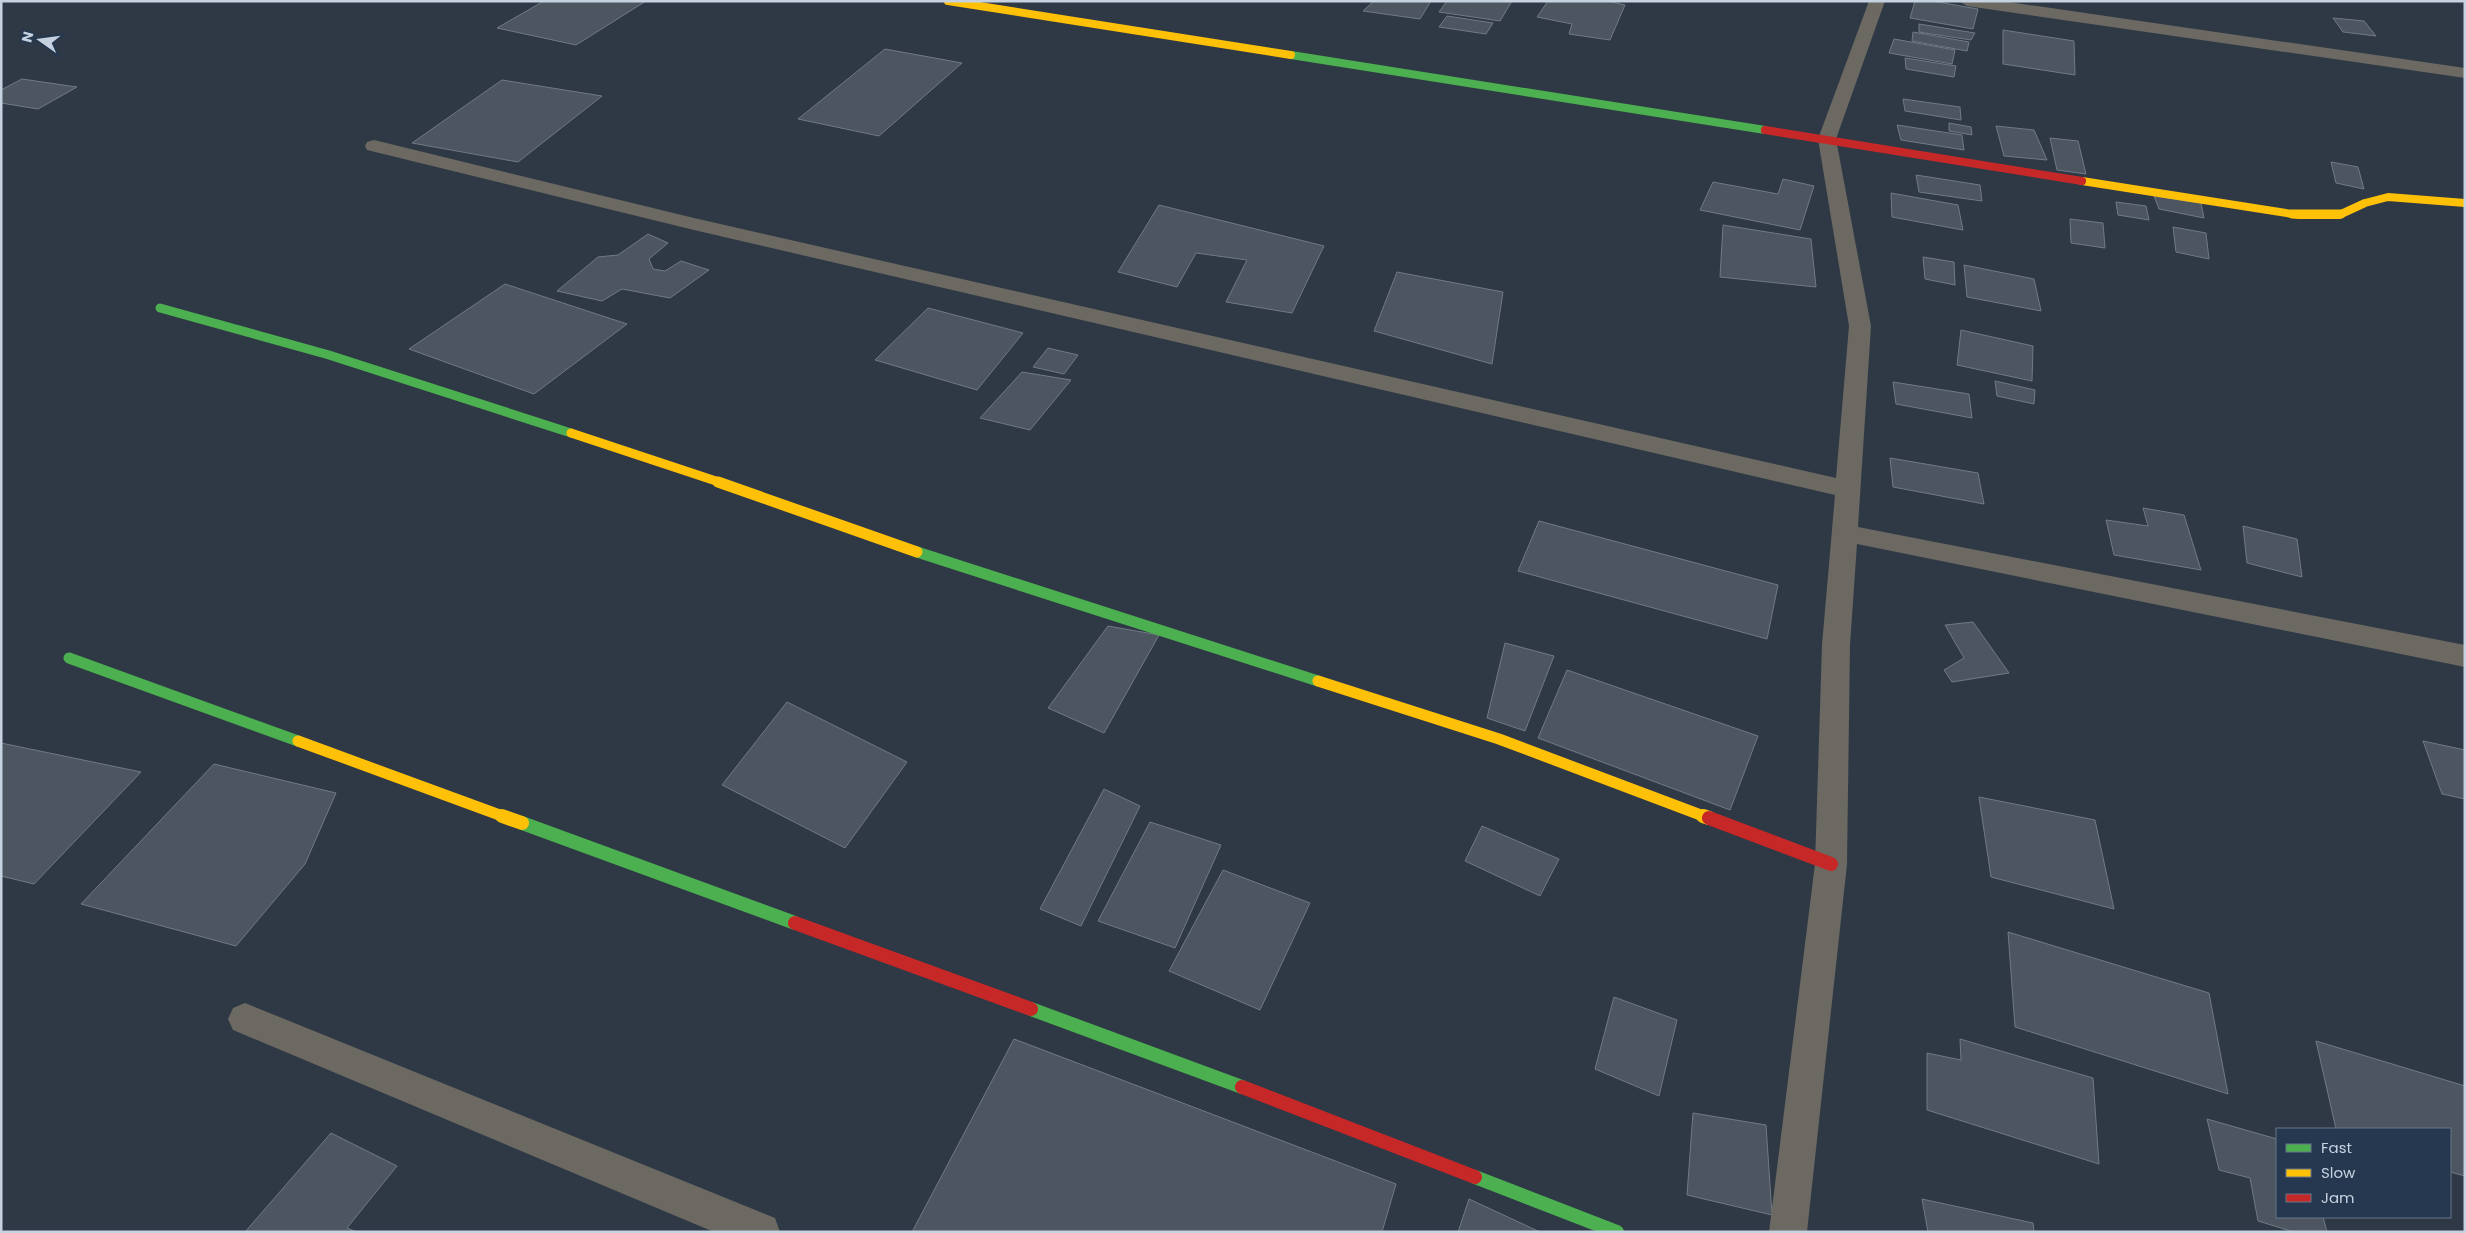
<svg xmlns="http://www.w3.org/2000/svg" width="2466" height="1233" font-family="Poppins,sans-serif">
  <rect width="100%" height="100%" fill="#2f3946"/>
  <path fill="#4d5660" stroke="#707985" d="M544,1H646L576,45L497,28Z
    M1374,1H1431L1420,19L1363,11Z
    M1447,1H1512L1500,21L1439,12Z
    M1548,1H1607L1625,5L1610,40L1569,34L1572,24L1537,17Z
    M1915,1H1932L1978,9L1973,29L1910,18Z
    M1447,16L1493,23L1486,34L1439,27Z
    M2333,18L2364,21L2376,36L2343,32Z
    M1919,24L1975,33L1971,40L1919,32Z
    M2003,30L2074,41L2075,75L2003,64Z
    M1913,32L1969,42L1967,51L1912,41Z
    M1894,39L1955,50L1952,64L1889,53Z
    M885,49L962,63L879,136L798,119Z
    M1905,58L1956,66L1954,77L1906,69Z
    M22,79L77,87L38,109L1,103V90Z
    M502,80L602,96L518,162L412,143Z
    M1903,99L1960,107L1961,120L1905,111Z
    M1949,123L1971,127L1972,135L1949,131Z
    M1897,125L1962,135L1964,150L1901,140Z
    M1996,126L2034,130L2047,160L2004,156Z
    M2050,138L2078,141L2086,174L2057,170Z
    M2331,162L2358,167L2364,189L2336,183Z
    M1916,175L1980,185L1982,201L1919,192Z
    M1783,179L1814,186L1800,230L1700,210L1713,182L1778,194Z
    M1891,193L1958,205L1963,230L1892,217Z
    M2154,196L2201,203L2204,218L2159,209Z
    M2116,202L2146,206L2149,220L2118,215Z
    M1159,205L1324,246L1292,313L1226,302L1247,260L1196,253L1177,287L1118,272Z
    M2070,219L2103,223L2105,248L2071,243Z
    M1723,225L1811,239L1816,287L1720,277Z
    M2173,227L2206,233L2209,259L2176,252Z
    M648,234L668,243L649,259L653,269L665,271L681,261L709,270L670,298L622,289L602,301L557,291L598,257L618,255Z
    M1923,257L1954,262L1955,285L1925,279Z
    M1964,265L2034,279L2041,311L1967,297Z
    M1397,272L1503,292L1492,364L1374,331Z
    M505,284L627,324L534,394L409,349Z
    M928,308L1023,333L977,390L875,360Z
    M1961,330L2033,346L2032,381L1957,365Z
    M1048,348L1078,355L1064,374L1033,367Z
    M1022,372L1071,380L1030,430L980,418Z
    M1995,381L2035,390L2034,404L1997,396Z
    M1893,382L1969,394L1972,418L1896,404Z
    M1890,458L1978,473L1984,504L1893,487Z
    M2143,508L2184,515L2201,570L2114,555L2106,520L2148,526Z
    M1539,521L1778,585L1767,639L1518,571Z
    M2243,526L2297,539L2302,577L2247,563Z
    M1973,622L2009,673L1952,682L1944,670L1964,658L1945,625Z
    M1108,626L1159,635L1104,733L1048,708Z
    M1505,643L1554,656L1525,731L1487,718Z
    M1567,670L1758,736L1730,810L1538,738Z
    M787,702L907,762L845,848L722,785Z
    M2423,741L2465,750V799L2442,794Z
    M1,743L141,772L34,884L1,876Z
    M214,764L336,793L305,864L236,946L81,904Z
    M1104,789L1140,806L1081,926L1040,909Z
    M1979,797L2095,820L2114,909L1991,877Z
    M1150,822L1221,845L1175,948L1098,921Z
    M1482,826L1559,859L1540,896L1465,861Z
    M1223,870L1310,903L1260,1010L1169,971Z
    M2008,932L2209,993L2228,1094L2015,1027Z
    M1614,997L1677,1020L1659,1096L1595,1069Z
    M1014,1039L1396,1184L1382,1232H912Z
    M1960,1039L2093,1078L2099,1164L1927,1110V1053L1961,1060Z
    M2316,1041L2465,1086V1176L2450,1172V1129H2336Z
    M1693,1113L1766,1125L1772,1215L1687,1195Z
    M2207,1119L2277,1139V1217H2323L2327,1232H2294L2258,1221L2250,1178L2219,1170Z
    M331,1133L397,1166L347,1228L357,1232H245Z
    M1469,1199L1540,1232H1458Z
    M1922,1199L2033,1223L2034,1232H1928Z"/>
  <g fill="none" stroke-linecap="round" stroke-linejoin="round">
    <path fill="#6b6961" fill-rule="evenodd" d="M245,1003L775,1218L780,1232H714L233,1030L228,1019L233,1008Z"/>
    <path fill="#6b6961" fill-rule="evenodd" d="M1869,1H1885L1836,139L1871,326L1858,527L2465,645V667L1857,544L1850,645L1847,864L1807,1232H1769L1815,864L1822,645L1835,495L694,230L367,150L365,146L367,142L374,140L694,218L1836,478L1849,326L1818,139Z
      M1959,1H2002L2465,68V78L1967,6Z"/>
    <path stroke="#4caf50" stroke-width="8" d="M1291,55L1765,130"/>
    <path stroke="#4caf50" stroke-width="9" d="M160,308L329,355L571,433"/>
    <path stroke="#4caf50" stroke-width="11" d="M917,552L1318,681
      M69,658L298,741"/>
    <path stroke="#4caf50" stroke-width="14" d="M522,823L795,923
      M1031,1009L1242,1087
      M1475,1177L1617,1232"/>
    <path stroke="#ffc107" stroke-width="8" d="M948,1L1291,55
      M2082,181L2299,215H2339L2365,203L2388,197L2465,203"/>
    <path stroke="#ffc107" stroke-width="9" d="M2292,214H2341
      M571,433L722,483"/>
    <path stroke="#ffc107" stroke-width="11" d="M718,482L917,552
      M1318,681L1499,739L1706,817
      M298,741L505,817"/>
    <path stroke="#ffc107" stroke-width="14" d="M502,816L522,823
      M1703,816L1709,818"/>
    <path stroke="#c62828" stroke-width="8" d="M1765,130L2082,181"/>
    <path stroke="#c62828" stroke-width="14" d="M1709,818L1831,864
      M795,923L1031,1009
      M1242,1087L1475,1177"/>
  </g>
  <rect width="2466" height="1233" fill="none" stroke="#c7d2e1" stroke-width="5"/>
  <rect x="2276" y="1128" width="175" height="90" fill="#26384f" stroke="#667689"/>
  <rect x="2286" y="1144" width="25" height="8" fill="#4caf50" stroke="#667689"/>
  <text x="2321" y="1153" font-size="15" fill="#c7d2e1">Fast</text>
  <rect x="2286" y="1169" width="25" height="8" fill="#ffc107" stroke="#667689"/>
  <text x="2321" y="1178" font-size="15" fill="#c7d2e1">Slow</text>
  <rect x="2286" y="1194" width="25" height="8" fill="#c62828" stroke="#667689"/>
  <text x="2321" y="1203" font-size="15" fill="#c7d2e1">Jam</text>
  <g transform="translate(40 40) rotate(284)" stroke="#26384f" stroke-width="4" paint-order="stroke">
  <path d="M0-4L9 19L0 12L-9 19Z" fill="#c7d2e1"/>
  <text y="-8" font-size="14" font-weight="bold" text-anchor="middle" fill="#c7d2e1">N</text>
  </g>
</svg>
